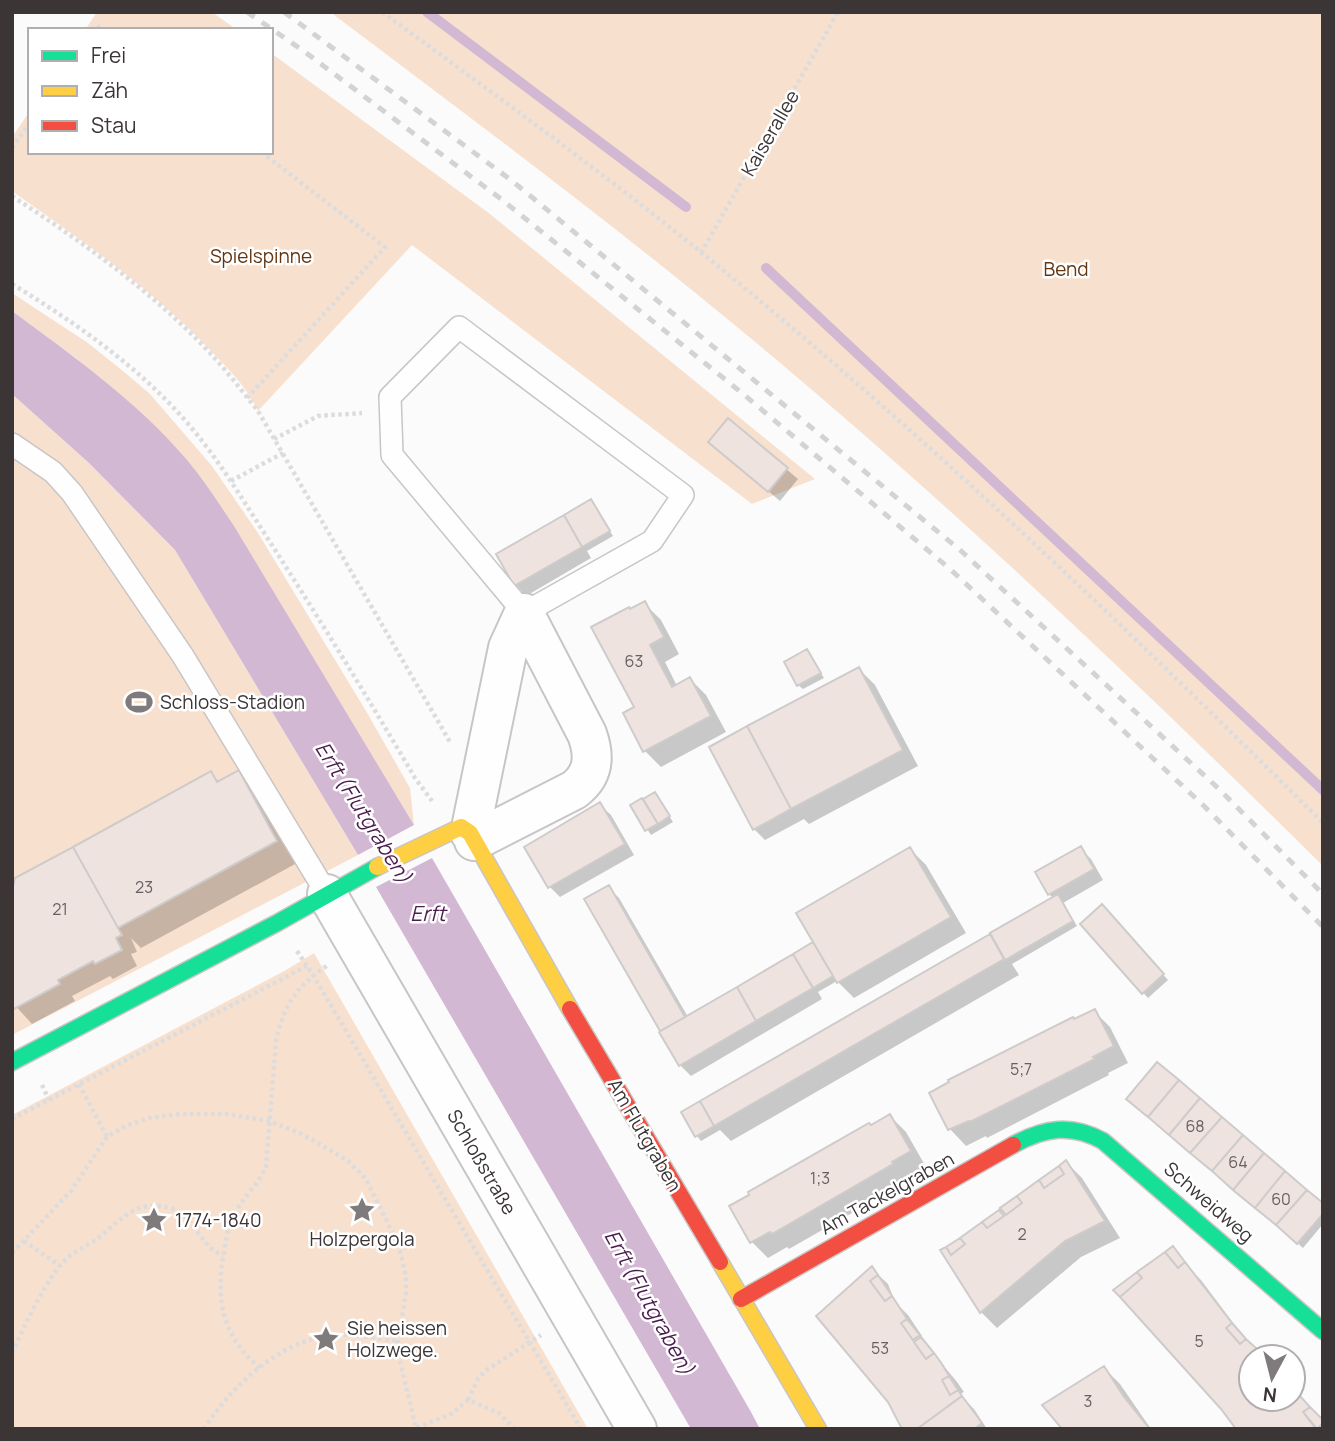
<svg xmlns="http://www.w3.org/2000/svg" width="1335" height="1441" font-family="Manrope,sans-serif">
  <rect width="100%" height="100%" fill="#fcfbfb"/>
  <path fill="#f8e0ce" d="M97,12H212L237,30H85Z
    M330,12H1323V866C1145,690 964,517 772,356C629,236 479,124 330,12Z
    M271,53L490,214L815,479L752,504L412,245L258,411C247,387 226,366 208,348C150,287 81,240 12,191V137L30,111V152H271Z
    M12,293L88,343L123,371L150,394L212,466L258,533L366,711L410,788L414,825L211,492L76,358L12,311Z
    M12,394L89,463L175,550L358,855L12,1035Z
    M314,953L588,1429H12V1115L286,970Z"/>
  <path fill="#d3b8d4" d="M12,311C72,355 139,403 187,460C205,481 219,504 234,526L414,825L358,855L175,550L89,463L12,394Z
    M432,858L751,1412L760,1429H691L376,887Z"/>
  <path fill="#0003" d="M728,420L798,479L780,501L710,442Z
    M591,502L613,536L587,551L591,558L526,596L516,585Z
    M645,604L661,620L679,654L665,662L677,686L690,679L706,695L726,732L661,767L645,751L636,708Z
    M807,651L824,678L803,689L798,685Z
    M859,669L875,685L918,766L809,824L804,819L765,840L754,829Z
    M211,773L220,783L239,773L260,794L297,863L141,948L131,938L137,952L131,954L137,966L113,979L110,976L72,996L75,1001L32,1024L12,1002Z
    M655,794L673,822L651,835L632,806Z
    M600,805L611,815L634,855L560,897L550,887Z
    M1080,848L1091,859L1103,880L1063,903L1077,926L1012,964L1019,975L731,1141L720,1130L701,1141L697,1136L989,936L997,944L1054,899L1049,894Z
    M910,849L926,865L966,933L854,998L837,981L818,992L822,999L691,1076L680,1065L586,899L608,887L619,898L688,1017L813,944Z
    M1107,911L1168,980L1148,998L1082,924Z
    M1094,1011L1110,1027L1128,1063L1108,1073L1109,1075L987,1138L986,1136L966,1146L950,1129L931,1093Z
    M1133,1103L1323,1205V1224L1303,1248Z
    M890,1116L906,1132L926,1167L907,1179L908,1181L789,1249L787,1247L768,1258L752,1242Z
    M1066,1162L1082,1178L1120,1238L1081,1257L997,1328L981,1312Z
    M872,1269L888,1284L895,1302L908,1315L922,1336L920,1337L957,1382L964,1392L960,1394L962,1397L974,1409L987,1429H904Z
    M1190,1269L1201,1280L1246,1340L1262,1357H1251V1399H1293V1390L1323,1422V1429H1238Z
    M1104,1368L1120,1384L1151,1429H1064Z"/>
  <g fill="none" stroke-linecap="round" stroke-linejoin="round">
    <path stroke="#d3b8d4" stroke-width="10" d="M427,12L686,207
      M766,268L1323,790"/>
  </g>
  <path fill="#efe3e0" stroke="#cecbcb" stroke-width="2" d="M728,418L788,468L768,492L708,442Z
    M591,499L610,531L582,547L564,515Z
    M564,515L582,547L514,586L496,554Z
    M645,601L664,637L650,645L672,687L690,677L711,716L643,752L623,713L634,707L591,627L629,607L630,609Z
    M807,649L821,673L797,686L784,662Z
    M859,667L903,750L791,809L747,726Z
    M747,726L791,809L753,830L709,747Z
    M239,770L277,841L118,928L73,847L211,771L217,782Z
    M655,792L670,816L658,824L643,799Z
    M642,798L658,824L645,831L630,805Z
    M600,802L625,844L548,888L524,847Z
    M1081,846L1094,869L1048,895L1035,872Z
    M73,847L122,935L116,938L122,950L95,964L93,961L58,980L60,984L14,1009L12,1006V890L15,878Z
    M910,847L951,917L837,983L796,913Z
    M609,885L685,1017L660,1031L584,899Z
    M1058,894L1073,921L1005,960L990,933Z
    M1102,904L1164,974L1142,994L1080,924Z
    M990,934L1004,959L714,1126L700,1101Z
    M813,942L833,976L813,988L793,954Z
    M793,954L813,988L756,1021L737,987Z
    M737,987L756,1021L679,1066L659,1032Z
    M1095,1009L1114,1046L1093,1057L1095,1059L970,1122L969,1121L948,1130L929,1093L949,1082L948,1080L1073,1017L1074,1019Z
    M1157,1062L1179,1080L1148,1117L1126,1099Z
    M1179,1080L1200,1098L1169,1135L1148,1117Z
    M1200,1098L1222,1117L1190,1153L1169,1135Z
    M700,1101L714,1126L695,1137L681,1112Z
    M890,1114L911,1151L892,1162L893,1164L772,1234L770,1232L750,1243L729,1206L749,1195L748,1192L869,1123L871,1125Z
    M1222,1117L1243,1135L1212,1171L1190,1153Z
    M1243,1135L1264,1153L1233,1190L1212,1171Z
    M1264,1153L1285,1171L1255,1208L1233,1190Z
    M1066,1160L1105,1221L1065,1241L980,1313L940,1250L946,1247L951,1255L965,1244L960,1238L982,1222L987,1228L1004,1216L999,1210L1000,1208L1006,1215L1022,1203L1017,1196L1039,1180L1044,1188L1064,1174L1059,1166Z
    M1059,1166L1064,1174L1044,1188L1039,1180Z
    M1285,1171L1307,1190L1276,1225L1255,1208Z
    M1307,1190L1323,1203V1214L1297,1244L1276,1225Z
    M1017,1196L1022,1203L1006,1215L1000,1208Z
    M999,1210L1004,1216L987,1228L982,1222Z
    M960,1238L965,1244L951,1255L946,1247Z
    M1173,1246L1185,1262L1178,1268L1165,1252Z
    M1165,1252L1178,1268L1185,1262L1232,1323L1226,1328L1240,1344L1246,1339L1257,1349L1249,1355L1251,1399H1293V1388L1310,1407L1303,1412L1316,1429H1236L1221,1409L1120,1297L1142,1278L1137,1272Z
    M872,1266L878,1275L870,1281L885,1301L892,1296L907,1319L901,1323L913,1340L920,1335L921,1337L914,1342L926,1359L934,1353L942,1364L949,1376L942,1380L950,1395L958,1390L962,1396L917,1429H902L888,1402L816,1316Z
    M1137,1272L1142,1278L1120,1297L1113,1290Z
    M878,1275L892,1296L885,1301L870,1281Z
    M907,1319L920,1335L913,1340L901,1323Z
    M1232,1323L1246,1339L1240,1344L1226,1328Z
    M921,1337L934,1353L926,1359L914,1342Z
    M1104,1366L1124,1397L1150,1429H1062L1042,1405Z
    M949,1376L958,1390L950,1395L942,1380Z
    M962,1396L982,1423L974,1429H917Z
    M1310,1407L1323,1420V1423L1317,1429L1303,1412Z"/>
  <g fill="none" stroke-linecap="round" stroke-linejoin="round">
    <g stroke="#c8c5c5" stroke-width="24">
      <path id="lane" d="M459,327L683,495L652,541L524,613L392,455L390,397Z
        M12,444L53,472L72,493L183,656L327,894"/>
    </g>
    <g stroke="#c8c5c5" stroke-width="42">
      <path id="street" d="M470,833L508,648L524,613L587,734C595,756 594,775 574,790L474,841
        M327,894L637,1429"/>
    </g>
    <g stroke="#c8c5c5" stroke-width="19">
      <path id="fast" d="M12,1062L277,923L377,867
        M1013,1145C1044,1128 1071,1123 1103,1141L1323,1331"/>
    </g>
    <g stroke="#c8c5c5" stroke-width="19">
      <path id="slow" d="M377,867L461,827L470,833L570,1009
        M720,1262L818,1429"/>
    </g>
    <g stroke="#c8c5c5" stroke-width="19">
      <path id="jam" d="M570,1009L720,1262
        M741,1299L1013,1145"/>
    </g>
    <path stroke="#dddcdc" stroke-width="4.5" stroke-dasharray="3.5 3.5" stroke-linecap="butt" d="M382,12C490,91 598,169 702,253C920,430 1124,625 1323,823
      M93,30L96,25L102,30
      M12,148L30,122
      M12,196C82,242 152,291 210,353C227,371 242,391 258,411L450,742
      M701,253L838,12
      M12,284C74,322 135,364 183,418C216,455 241,497 268,539C319,618 368,698 415,778L432,801
      M247,398L385,247L261,152
      M274,439L318,416L362,413
      M231,481L283,453
      M297,951L313,975L581,1429
      M79,1084L107,1137
      M42,1085L49,1100
      M12,1119L307,966
      M24,1241L60,1266
      M12,1253L71,1191L107,1137L128,1125L149,1118L180,1114H226L269,1121L302,1134L347,1160L366,1179L399,1246L406,1277V1293L398,1341L399,1357L416,1428L451,1414L468,1400L499,1413L515,1429
      M12,1353C24,1327 46,1279 66,1259C76,1250 91,1244 102,1235C124,1216 140,1198 173,1209C196,1218 200,1248 223,1255
      M260,1368C222,1337 215,1298 224,1252C226,1239 228,1227 234,1215C242,1197 259,1185 266,1166L276,1041C284,1004 296,987 328,965
      M468,1400L478,1379L485,1371L541,1335
      M204,1429C230,1388 277,1343 327,1336C350,1333 375,1338 398,1341"/>
    <use href="#lane" stroke="#fffefe" stroke-width="21"/>
    <use href="#street" stroke="#fffefe" stroke-width="38"/>
    <use href="#fast" stroke="#16e098" stroke-width="16"/>
    <use href="#slow" stroke="#ffcf43" stroke-width="16"/>
    <use href="#jam" stroke="#f24e42" stroke-width="16"/>
    <path stroke="#d3d3d3" stroke-width="5" stroke-dasharray="9 9" stroke-linecap="butt" d="M247,12L305,52L501,199L742,393L950,569L1203,805L1323,927
      M284,12L511,180L960,550L1219,789L1323,894"/>
  </g>
  <defs>
    <g id="stadium-bare" transform="scale(2.1)"><path d="M0-5a6.5 5 0 1 0 0 10a6.5 5 0 1 0 0-10ZM-3.5-1.8h7v3.6h-7Z" fill="#7f7a7b" stroke="#fff" stroke-width="2.5" paint-order="stroke"/></g>
    <g id="sight-bare" transform="scale(2.1)"><path d="M0-6L1.8-2.2L6-1.7L2.9 1.2L3.7 5.4L0 3.3L-3.7 5.4L-2.9 1.2L-6-1.7L-1.8-2.2Z" fill="#7f7a7b" stroke="#fff" stroke-width="2.5" paint-order="stroke"/></g>
  </defs>
  <g fill-rule="evenodd">
    <use href="#stadium-bare" x="139" y="702"/>
    <use href="#sight-bare" x="362" y="1210"/>
    <use href="#sight-bare" x="154" y="1220"/>
    <use href="#sight-bare" x="326" y="1339"/>
  </g>
  <g text-anchor="middle" dominant-baseline="central" stroke-width="5" stroke-linejoin="round" paint-order="stroke">
    <g font-size="16" fill="#686060">
      <text x="634" y="661">63</text>
      <text x="144" y="887">23</text>
      <text x="60" y="909">21</text>
      <text x="1021" y="1069">5;7</text>
      <text x="1195" y="1126">68</text>
      <text x="1238" y="1162">64</text>
      <text x="820" y="1178">1;3</text>
      <text x="1281" y="1199">60</text>
      <text x="1022" y="1234">2</text>
      <text x="1199" y="1341">5</text>
      <text x="880" y="1348">53</text>
      <text x="1088" y="1401">3</text>
    </g>
    <g font-size="19" fill="#3b3536" stroke="#fff">
      <text transform="translate(770 133) rotate(-60)">Kaiserallee</text>
      <text transform="translate(645 1135) rotate(60)">Am Flutgraben</text>
      <text transform="translate(482 1162) rotate(60)">Schloßstraße</text>
      <text transform="translate(887 1193) rotate(-29)">Am Tackelgraben</text>
      <text transform="translate(1209 1202) rotate(41)">Schweidweg</text>
    </g>
    <g font-size="19" fill="#623611" stroke="#fff">
      <text x="261" y="256">Spielspinne</text>
      <text x="1066" y="269">Bend</text>
    </g>
    <g font-size="19" fill="#3b3536" stroke="#fff" text-anchor="start">
      <text x="160" y="702">Schloss-Stadion</text>
      <text x="175" y="1220">1774-1840</text>
      <text x="362" y="1239" text-anchor="middle">Holzpergola</text>
      <text x="347" y="1328">Sie heissen<tspan x="347" dy="22">Holzwege.</tspan></text>
    </g>
    <g font-size="21" font-style="italic" fill="#4b1c4e" stroke="#fff">
      <text transform="translate(364 812) rotate(58)">Erft (Flutgraben)</text>
      <text x="428" y="913">Erft</text>
      <text transform="translate(650 1302) rotate(61)">Erft (Flutgraben)</text>
    </g>
  </g>
  <rect width="1335" height="1441" fill="none" stroke="#3b3536" stroke-width="28"/>
  <rect x="28" y="28" width="245" height="126" fill="#ffffff" stroke="#b1aeaf" stroke-width="2"/>
  <rect x="42" y="51" width="35" height="10" fill="#16e098" stroke="#b1aeaf" stroke-width="2"/>
  <text x="91" y="63" font-size="21" fill="#3b3536">Frei</text>
  <rect x="42" y="86" width="35" height="10" fill="#ffcf43" stroke="#b1aeaf" stroke-width="2"/>
  <text x="91" y="98" font-size="21" fill="#3b3536">Zäh</text>
  <rect x="42" y="121" width="35" height="10" fill="#f24e42" stroke="#b1aeaf" stroke-width="2"/>
  <text x="91" y="133" font-size="21" fill="#3b3536">Stau</text>
  <g transform="translate(1272 1378) rotate(187)"><circle r="33" fill="#ffffff" stroke="#b1aeaf" stroke-width="2"/>
  <path d="M0-5L12 26L0 18L-12 26Z" fill="#7f7a7b"/>
  <text y="-10" font-size="19" font-weight="bold" text-anchor="middle" fill="#3b3536">N</text>
  </g>
</svg>
